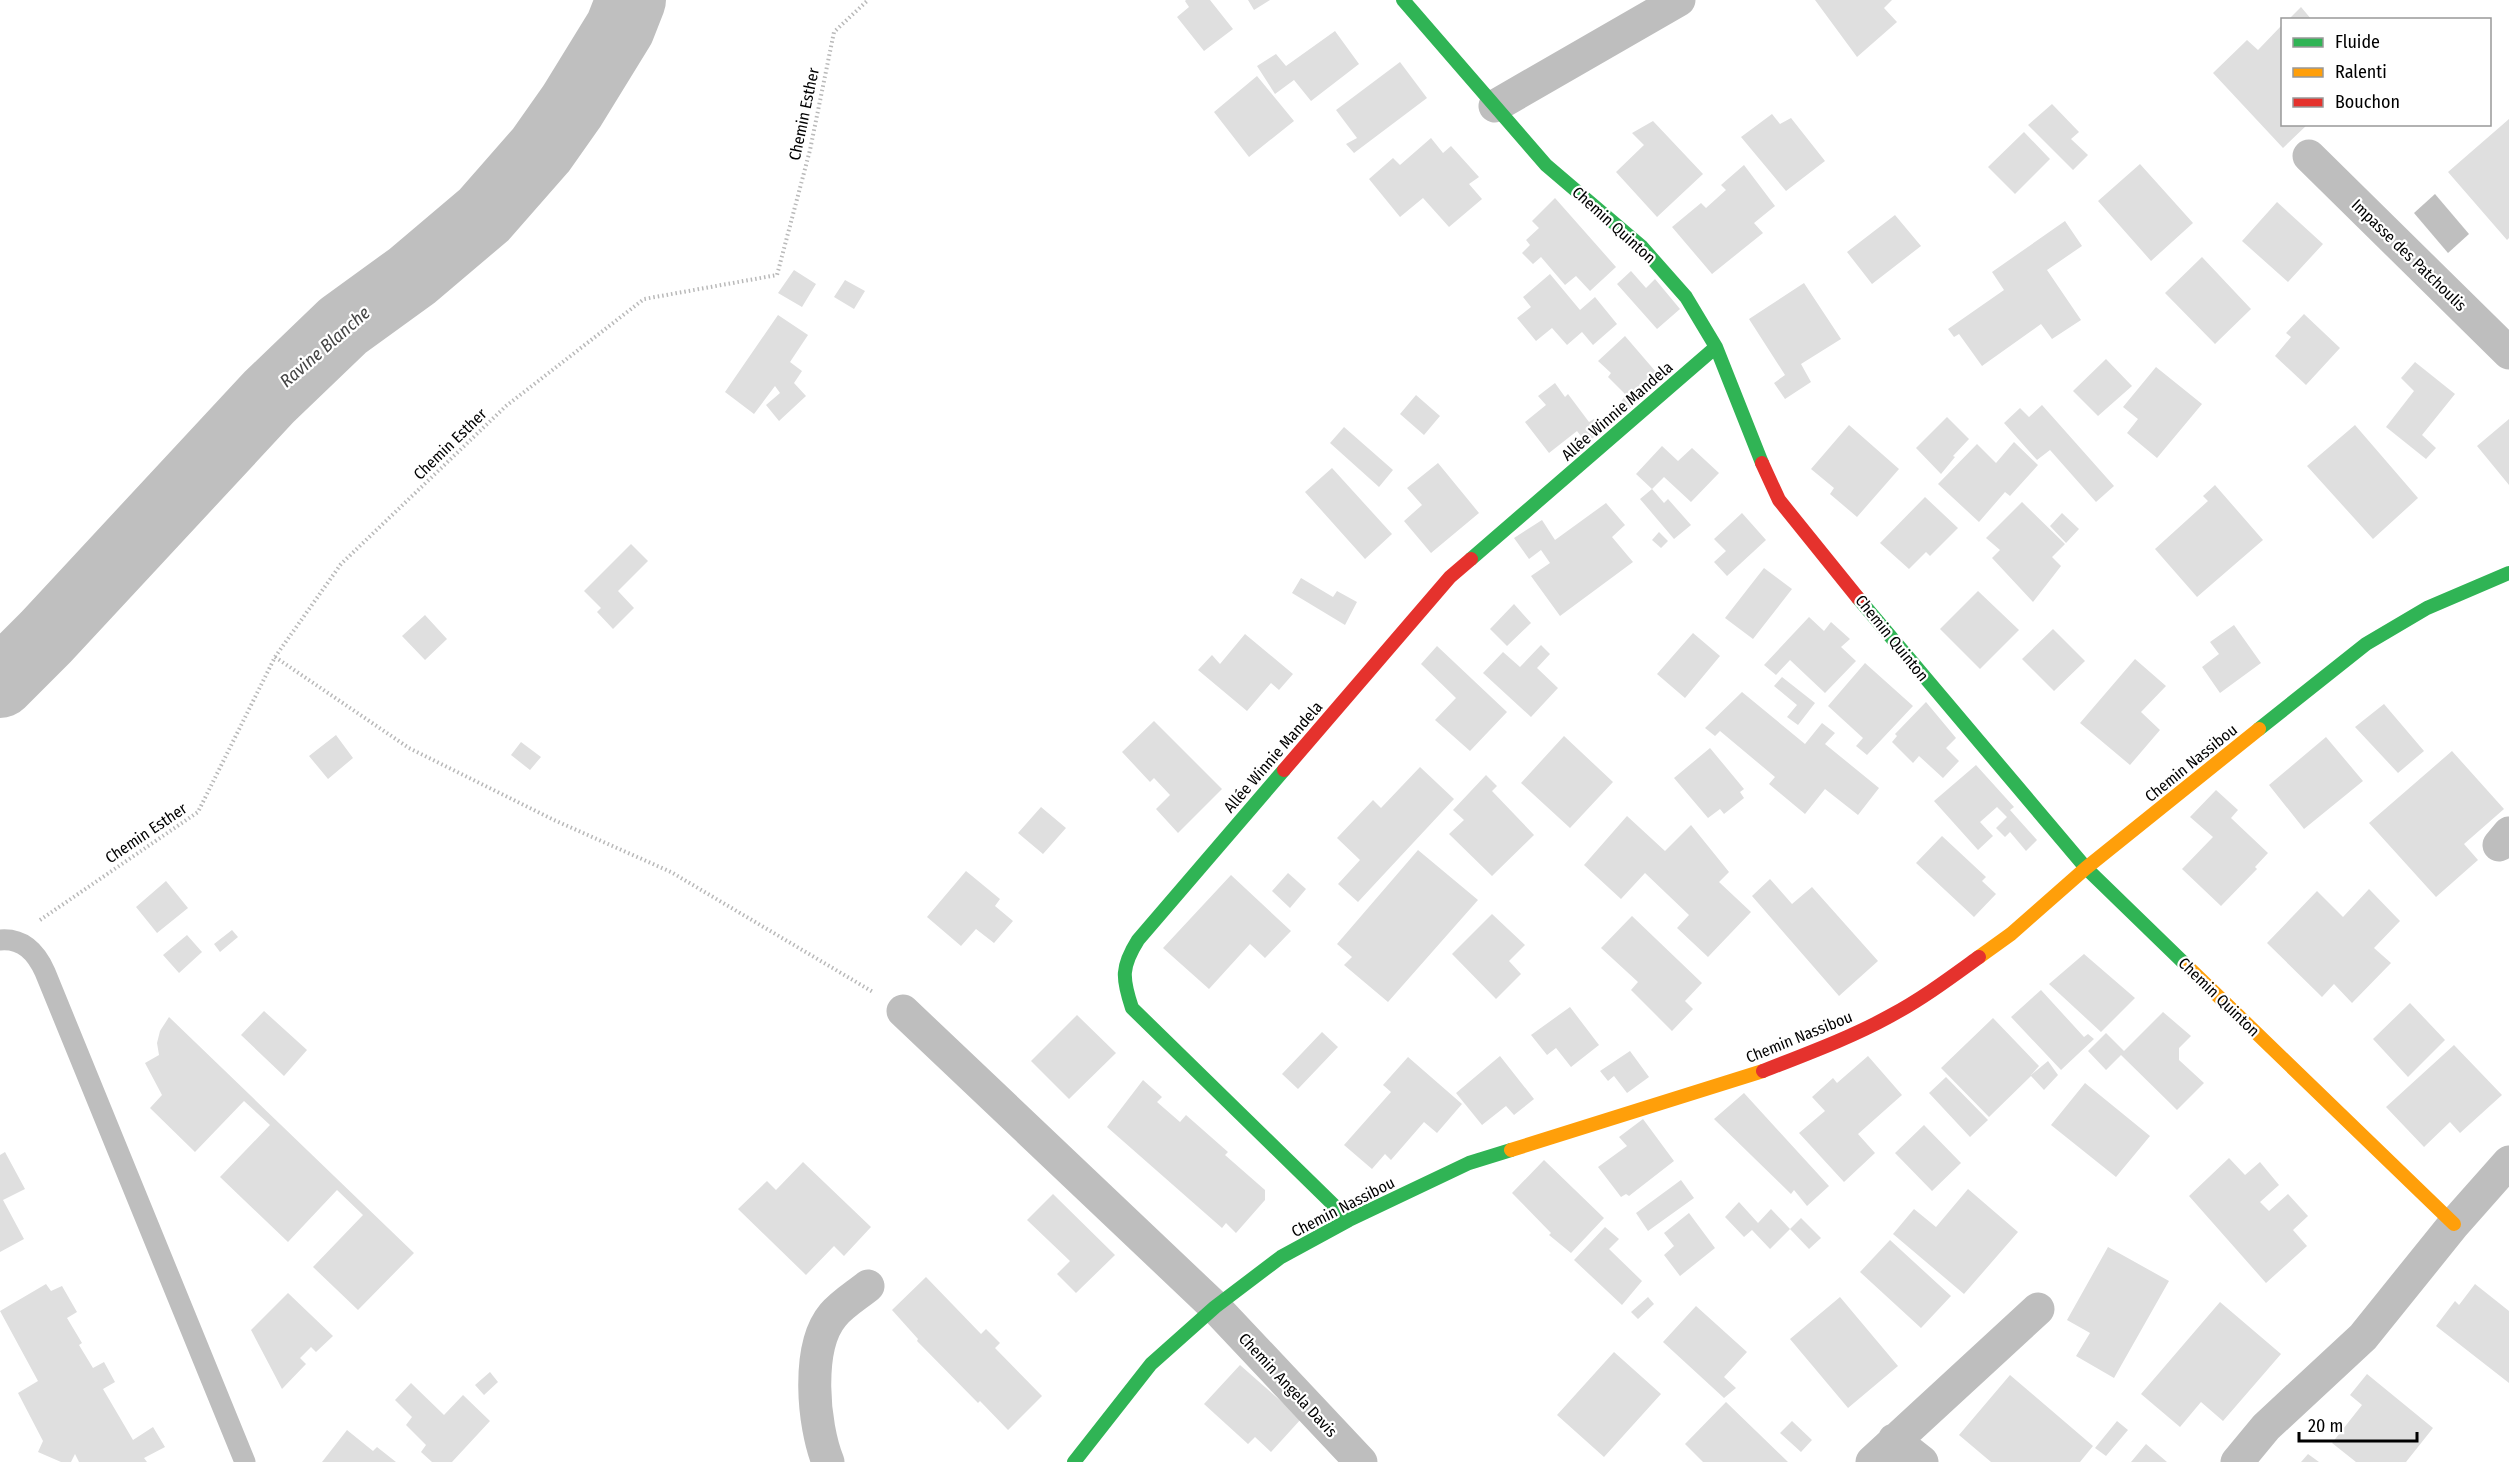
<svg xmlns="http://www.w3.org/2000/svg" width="2509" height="1462" font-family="'Fira Sans Condensed',sans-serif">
  <rect width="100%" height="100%" fill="#fff"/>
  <path fill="#bfbfbf" d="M2435,194L2469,234L2448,253L2414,213Z"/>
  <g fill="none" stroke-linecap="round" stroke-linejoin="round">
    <path stroke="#bfbfbf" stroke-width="70" d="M0,683L46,637L269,397L343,326L412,276L484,215L541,150L572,106L620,28L631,0"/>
  </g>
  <path fill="#dfdfdf" d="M1186,0H1210L1233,29L1204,51L1177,17L1189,7L1185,1Z
    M1248,0H1270L1254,10Z
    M1815,0H1892L1884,8L1897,22L1857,57Z
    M2301,7L2312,20H2288Z
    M2282,25V124H2308L2283,148L2213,73L2247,40L2258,50Z
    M1335,31L1359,64L1311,101L1294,80L1275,94L1257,66L1276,54L1286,66Z
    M1400,62L1427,98L1354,153L1346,144L1357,138L1336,110Z
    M1257,76L1294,121L1249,157L1214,112Z
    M2052,104L2079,132L2071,139L2088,155L2073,170L2028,125Z
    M1772,114L1780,124L1791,118L1825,161L1786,191L1741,137Z
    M2509,119V238L2507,240L2448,172Z
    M1653,121L1703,174L1657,217L1616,172L1644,145L1632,133Z
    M2024,132L2050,159L2015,194L1988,167Z
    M1431,138L1443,153L1451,146L1479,177L1469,184L1482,199L1449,227L1423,198L1400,217L1369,179L1393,158L1400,165Z
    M2140,164L2193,223L2151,261L2098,201Z
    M1744,165L1775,206L1754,223L1763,233L1712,274L1672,227L1701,203L1706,208L1726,190L1721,185Z
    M1555,198L1616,267L1590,291L1576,276L1565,285L1541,257L1533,264L1522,253L1530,245L1526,240L1539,228L1532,221Z
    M2277,202L2323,244L2288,282L2242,241Z
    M1895,215L1921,246L1872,284L1847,252Z
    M2065,221L2082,246L2047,270L2081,320L2052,339L2041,324L1982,366L1959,334L1954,337L1948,329L2004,290L1992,272Z
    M2202,257L2251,309L2215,344L2165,293Z
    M794,270L816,284L802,307L778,293Z
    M1631,271L1646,288L1655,279L1680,309L1657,329L1617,284Z
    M1550,274L1580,310L1595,297L1617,324L1593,345L1582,332L1567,345L1552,328L1536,341L1517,318L1531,307L1523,297Z
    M845,280L865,291L854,309L834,297Z
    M1804,283L1841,339L1801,364L1811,382L1785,399L1774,383L1785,375L1749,319Z
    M2304,314L2340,348L2306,385L2275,356L2291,337L2286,333Z
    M778,315L808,335L790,362L802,371L794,383L806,396L779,421L766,405L780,393L775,386L754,414L725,392Z
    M1625,336L1662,379L1625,413L1619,404L1626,395L1608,377L1611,373L1598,361Z
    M2106,359L2132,386L2098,416L2073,391Z
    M2415,362L2455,394L2422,435L2436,448L2426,459L2386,427L2414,391L2401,378Z
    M2156,367L2202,404L2157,458L2127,433L2138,419L2123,407Z
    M1555,383L1565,397L1568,394L1589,422L1594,419L1602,429L1587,444L1577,431L1549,453L1525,422L1546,405L1538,396Z
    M1416,395L1440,416L1424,435L1400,414Z
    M2042,405L2114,486L2096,502L2050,450L2037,460L2004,423L2020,408L2029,417Z
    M1947,417L1969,439L1953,456L1955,457L1941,474L1916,448Z
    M2509,419V485L2477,446Z
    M1849,425L1899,469L1857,517L1830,494L1834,488L1811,469Z
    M2355,425L2418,498L2373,539L2307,466Z
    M1344,427L1393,470L1379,487L1330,443Z
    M2014,442L2038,465L2010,496L2005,492L1979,522L1938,484L1977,444L1996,463Z
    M1662,446L1678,461L1692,448L1719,473L1691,502L1664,477L1652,489L1636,474Z
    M1438,463L1479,513L1431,553L1404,521L1422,505L1407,488Z
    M1332,468L1392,534L1365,559L1305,492Z
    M2215,485L2263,540L2197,597L2155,549L2208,501L2203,496Z
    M1652,489L1664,503L1668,499L1691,525L1674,539L1640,499Z
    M1925,497L1958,528L1930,556L1926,552L1909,569L1880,543Z
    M2022,502L2065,544L2052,557L2061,566L2033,602L1992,558L2000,550L1986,538Z
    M1606,503L1625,525L1612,537L1633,562L1560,616L1531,576L1550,563L1541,550L1529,559L1514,538L1542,520L1555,540Z
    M1742,513L1766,540L1727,576L1714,562L1726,551L1714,539Z
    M2062,513L2079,529L2066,543L2050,526Z
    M1659,532L1668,541L1661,548L1652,540Z
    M631,544L648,561L618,591L634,608L613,629L597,612L601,608L584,591Z
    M1764,568L1792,589L1753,639L1725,618Z
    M1301,578L1333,597L1337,591L1357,602L1345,625L1292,593Z
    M1978,591L2019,630L1980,669L1940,629Z
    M1514,604L1531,623L1507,646L1490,629Z
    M425,615L447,639L425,660L402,636Z
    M1809,617L1824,631L1831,622L1850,639L1841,647L1856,661L1825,693L1790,660L1776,675L1764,665Z
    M2234,625L2261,663L2220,693L2202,667L2219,654L2210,642Z
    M2053,629L2085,661L2054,691L2022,659Z
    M1693,633L1720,656L1685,698L1657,674Z
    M1245,634L1293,674L1279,690L1271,683L1247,711L1198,670L1212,655L1220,664Z
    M1541,645L1550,654L1537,668L1558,688L1531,717L1483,673L1503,652L1520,667Z
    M1437,646L1507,712L1470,751L1435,720L1456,698L1421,664Z
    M2135,659L2166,686L2141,712L2160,730L2130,765L2080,723Z
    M1865,663L1913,706L1867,755L1856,746L1863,738L1828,706Z
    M1782,677L1815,703L1798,725L1787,717L1797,705L1774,686Z
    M1742,692L1805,744L1822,723L1835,733L1825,744L1879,788L1858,815L1825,789L1805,814L1769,784L1775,777L1720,731L1715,736L1705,728Z
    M1926,702L1956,738L1946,748L1959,761L1943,778L1919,756L1913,763L1892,742L1897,736L1895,734Z
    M2384,704L2424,751L2398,773L2355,727Z
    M1154,721L1222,789L1178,833L1156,809L1170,795L1154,778L1150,782L1122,752Z
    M336,735L353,758L328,779L309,756Z
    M1564,736L1613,782L1570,828L1521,783Z
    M2326,737L2363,781L2304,829L2269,785Z
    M521,742L541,757L530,770L511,755Z
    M1710,748L1744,789L1740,792L1744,798L1724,814L1720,809L1708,818L1674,778Z
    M2452,751L2504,809L2464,844L2478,860L2436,897L2369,823Z
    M1976,765L2014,807L2010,810L2037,840L2026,851L2010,832L2005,837L1996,828L2007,817L1997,807L1980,822L1993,836L1978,850L1934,801Z
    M1420,767L1454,799L1358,902L1338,884L1360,860L1337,838L1373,800L1381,808Z
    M1486,775L1497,786L1492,791L1534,835L1492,876L1449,834L1464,820L1453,810Z
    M2216,790L2238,810L2231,818L2268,853L2255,867L2257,869L2221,906L2182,869L2213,837L2190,817Z
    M1041,807L1066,828L1043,854L1018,833Z
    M1627,816L1665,851L1691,825L1729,872L1719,882L1751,912L1708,957L1677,928L1689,915L1645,873L1621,899L1584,865Z
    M1942,836L1986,877L1982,881L1996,894L1974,917L1916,863Z
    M1418,850L1478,900L1388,1002L1344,965L1352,957L1337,944Z
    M966,871L1000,899L995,906L1013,921L994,943L976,929L961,946L927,917Z
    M1288,873L1306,889L1290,908L1272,891Z
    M1231,875L1291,931L1265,958L1250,944L1209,989L1163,948Z
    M1770,879L1792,904L1812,887L1878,961L1839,996L1752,896Z
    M166,881L188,908L157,933L136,907Z
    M2369,889L2400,921L2374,948L2391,963L2352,1003L2334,984L2322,997L2267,943L2317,891L2343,917Z
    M1492,914L1525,945L1509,961L1521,974L1496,999L1452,954Z
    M1632,916L1702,983L1685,1001L1693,1009L1672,1031L1631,990L1638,982L1601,948Z
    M232,930L238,937L220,952L214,944Z
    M187,935L202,952L179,973L163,955Z
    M2084,954L2135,998L2101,1032L2049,984Z
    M2041,990L2084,1037L2088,1034L2094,1039L2061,1070L2011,1017Z
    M2410,1003L2445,1040L2408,1077L2373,1039Z
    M1570,1007L1599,1045L1571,1067L1556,1048L1547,1055L1531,1035Z
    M264,1011L307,1050L284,1076L241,1035Z
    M2163,1012L2191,1036L2179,1048V1060L2204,1083L2177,1110L2121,1055L2106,1070L2088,1051L2106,1033L2124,1051Z
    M1077,1015L1116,1053L1069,1099L1031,1061Z
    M169,1017L414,1253L358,1310L313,1267L363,1215L337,1190L288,1242L220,1177L270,1125L244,1101L195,1152L150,1108L162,1095L145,1063L159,1055L157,1043L160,1031Z
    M1993,1018L2039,1066L2031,1075L2048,1061L2058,1075L2044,1090L2031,1076L1989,1117L1941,1068Z
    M1322,1032L1338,1047L1298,1089L1282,1074Z
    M2454,1045L2502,1095L2460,1133L2450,1122L2424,1147L2386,1107Z
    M1630,1051L1649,1077L1627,1093L1614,1076L1608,1081L1600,1071Z
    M1500,1056L1534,1099L1514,1115L1506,1106L1482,1125L1456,1093Z
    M1868,1056L1902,1095L1858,1134L1875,1153L1844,1182L1799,1133L1825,1111L1812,1097L1833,1078L1837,1083Z
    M1408,1057L1462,1104L1437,1133L1424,1122L1391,1160L1385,1154L1372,1169L1344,1145L1391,1092L1383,1085Z
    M1946,1077L1988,1120L1970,1137L1929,1093Z
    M1143,1080L1162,1097L1157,1102L1180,1122L1186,1115L1228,1152L1225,1155L1265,1190V1200L1236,1233L1226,1223L1222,1228L1107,1127Z
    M2085,1083L2150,1136L2116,1177L2051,1125Z
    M1744,1093L1829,1186L1807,1206L1794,1190L1791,1194L1714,1119Z
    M1643,1119L1674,1161L1629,1196L1626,1194L1621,1197L1598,1167L1627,1146L1619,1137Z
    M1924,1125L1961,1163L1932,1191L1895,1153Z
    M5,1152L25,1189L3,1200L24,1239L0,1252V1155Z
    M2229,1158L2245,1175L2260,1162L2279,1185L2260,1202L2269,1211L2288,1194L2308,1216L2293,1230L2307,1246L2266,1283L2189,1196Z
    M1544,1160L1604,1218L1571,1253L1549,1235L1551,1233L1512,1193Z
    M803,1162L871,1227L844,1256L834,1246L806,1275L738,1209L767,1181L776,1190Z
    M1681,1180L1694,1198L1648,1231L1636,1213Z
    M1968,1189L2018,1232L1964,1294L1893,1234L1914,1209L1936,1227Z
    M1053,1194L1115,1255L1076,1293L1057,1274L1070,1261L1027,1220Z
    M1739,1202L1758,1223L1771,1209L1790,1229L1770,1249L1752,1230L1744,1237L1725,1217Z
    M1689,1213L1715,1248L1680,1276L1664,1255L1674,1246L1664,1233Z
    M1801,1218L1821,1238L1809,1249L1790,1229Z
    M1605,1227L1619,1239L1609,1249L1642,1281L1622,1305L1574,1260Z
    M1890,1240L1951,1296L1921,1328L1860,1272Z
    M2108,1247L2169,1281L2114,1378L2076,1356L2090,1333L2067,1320Z
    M926,1277L981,1334L986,1329L1000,1343L995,1348L1042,1396L1008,1430L980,1401L978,1403L917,1341L918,1339L892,1310Z
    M46,1284L51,1291L62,1286L77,1312L67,1318L82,1343L79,1345L93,1368L104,1362L115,1382L103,1389L133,1440L153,1427L165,1447L144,1458L147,1462H79L75,1454L71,1462H61L38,1452L43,1441L18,1393L38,1381L0,1311Z
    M2475,1284L2509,1311V1383L2436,1326L2455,1301L2459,1305Z
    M288,1293L333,1336L316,1352L311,1347L300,1358L306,1364L282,1389L251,1330Z
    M1648,1297L1654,1304L1638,1319L1631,1312Z
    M1840,1297L1898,1366L1848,1408L1790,1339Z
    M2220,1302L2281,1354L2223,1421L2201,1402L2180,1427L2141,1394Z
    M1696,1306L1747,1352L1724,1377L1736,1388L1724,1398L1663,1342Z
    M1614,1352L1661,1394L1604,1457L1557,1415Z
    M1240,1365L1301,1419L1271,1452L1255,1437L1248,1444L1204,1404Z
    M490,1372L498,1382L484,1395L475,1385Z
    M2367,1374L2433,1428L2406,1462H2356L2332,1443L2362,1405L2350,1395Z
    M2010,1375L2093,1446L2080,1462H1991L1959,1435Z
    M411,1383L444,1415L463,1395L490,1421L452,1462H432L421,1452L426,1445L406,1425L412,1417L395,1400Z
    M1726,1402L1788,1462H1703L1685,1444Z
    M1792,1421L1812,1440L1801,1452L1780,1433Z
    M2117,1421L2128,1430L2106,1456L2095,1448Z
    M347,1430L373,1451L377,1447L396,1462H322Z
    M2146,1444L2167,1462H2131Z
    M2308,1454L2319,1462H2301Z"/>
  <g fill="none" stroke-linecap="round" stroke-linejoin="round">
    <path stroke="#b9b9b9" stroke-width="4" stroke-dasharray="1.5 3" stroke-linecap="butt" d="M275,657L409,748L554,820L671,872L873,992
      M40,920L198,812L275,657L341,564L506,406L644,299L777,275L810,150L834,32L868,0"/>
    <path stroke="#bebebe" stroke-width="21" d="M0,940C23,938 36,952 45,972L245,1462"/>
    <path stroke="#bebebe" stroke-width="33" d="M1495,106L1679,0
      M2309,156L2509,353
      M2499,845L2509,833
      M903,1011L1215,1307L1361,1462
      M1894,1440L1922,1462
      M828,1462C813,1425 806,1347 833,1315C842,1304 857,1295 868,1286
      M1872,1462L2038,1309
      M2237,1462L2266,1427L2363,1337L2454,1224L2509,1162"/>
    <path stroke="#30b455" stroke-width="14" d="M1403,0L1546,165L1641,246L1686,297L1716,347L1762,463
      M1471,559L1716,347
      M1858,598L2086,868L2188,967
      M2259,729L2366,644L2427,608L2509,573
      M1284,770L1138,940C1121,967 1122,978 1132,1008L1349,1220
      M1074,1462L1151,1364L1215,1307L1281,1257L1349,1220L1469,1163L1511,1150"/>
    <path stroke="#ff9f0a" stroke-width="14" d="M1979,957L2011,934L2086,868L2259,729
      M2188,967L2454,1224
      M1511,1150L1763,1071"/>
    <path stroke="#e5322d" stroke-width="14" d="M1762,463L1779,500L1858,598
      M1284,770L1450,577L1471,559
      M1763,1071C1806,1054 1850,1038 1890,1016C1922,999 1950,978 1979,957"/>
  </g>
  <g text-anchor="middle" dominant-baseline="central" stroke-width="4.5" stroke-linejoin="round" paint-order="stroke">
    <g font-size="16" fill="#000" stroke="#fff">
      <text transform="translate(804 114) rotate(-78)">Chemin Esther</text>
      <text transform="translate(1614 225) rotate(42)">Chemin Quinton</text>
      <text transform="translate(2409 255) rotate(44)">Impasse des Patchoulis</text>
      <text transform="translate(1617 411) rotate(-41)">Allée Winnie Mandela</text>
      <text transform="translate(450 444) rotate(-44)">Chemin Esther</text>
      <text transform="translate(1892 638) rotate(51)">Chemin Quinton</text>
      <text transform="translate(1273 757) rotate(-49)">Allée Winnie Mandela</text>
      <text transform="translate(2191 763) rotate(-39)">Chemin Nassibou</text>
      <text transform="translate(146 833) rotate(-34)">Chemin Esther</text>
      <text transform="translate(2219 997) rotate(44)">Chemin Quinton</text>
      <text transform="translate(1799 1037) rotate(-22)">Chemin Nassibou</text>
      <text transform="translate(1343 1207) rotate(-27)">Chemin Nassibou</text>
      <text transform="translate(1288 1385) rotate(47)">Chemin Angela Davis</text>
    </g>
    <g font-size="18" font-style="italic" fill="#444" stroke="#fff">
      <text transform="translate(325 347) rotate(-41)">Ravine Blanche</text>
    </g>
  </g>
  <rect x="2281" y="18" width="210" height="108" fill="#ffffff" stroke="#999999" stroke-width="1.5"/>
  <rect x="2293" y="38" width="30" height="9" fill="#30b455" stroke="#999999" stroke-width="1.5"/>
  <text x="2335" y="48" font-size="18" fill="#000000">Fluide</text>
  <rect x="2293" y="68" width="30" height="9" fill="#ff9f0a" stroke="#999999" stroke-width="1.5"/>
  <text x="2335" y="78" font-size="18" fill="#000000">Ralenti</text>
  <rect x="2293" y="98" width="30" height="9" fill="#e5322d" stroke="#999999" stroke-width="1.5"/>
  <text x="2335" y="108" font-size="18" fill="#000000">Bouchon</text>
  <path d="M2299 1432v9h118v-9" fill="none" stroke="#000000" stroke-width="3"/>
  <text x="2308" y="1432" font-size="18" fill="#000000" stroke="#ffffff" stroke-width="4.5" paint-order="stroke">20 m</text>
</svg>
